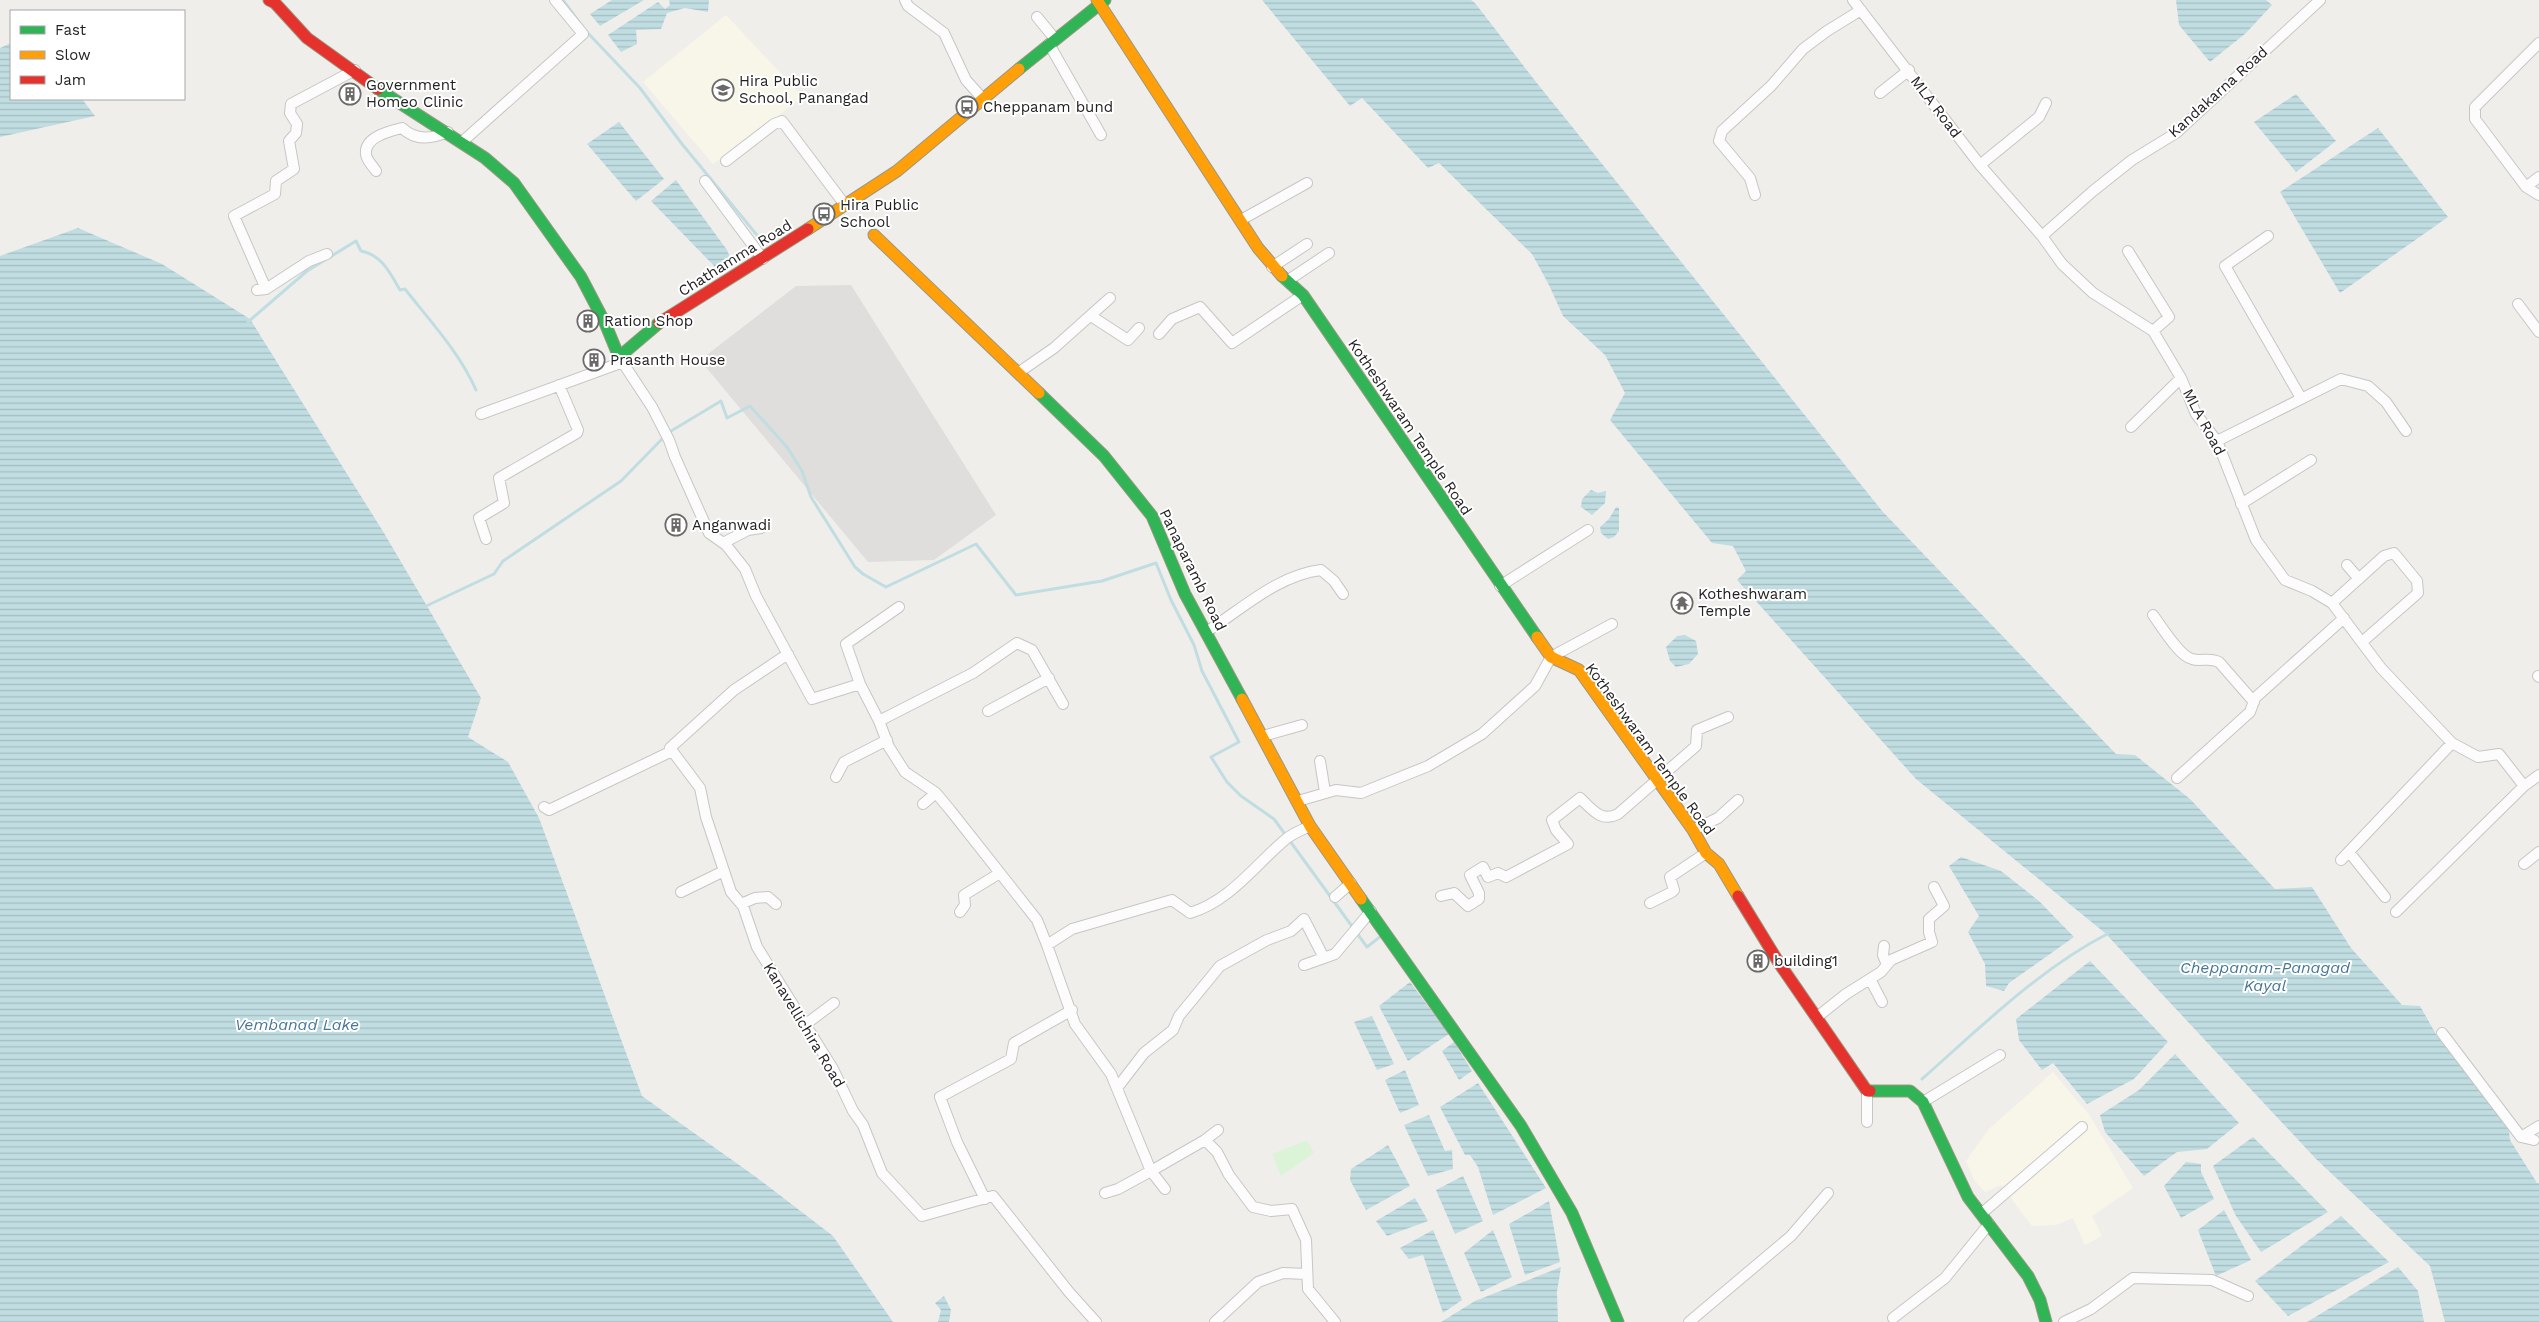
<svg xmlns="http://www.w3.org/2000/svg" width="2539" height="1322" font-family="'Work Sans',sans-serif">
  <defs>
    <pattern id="water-rules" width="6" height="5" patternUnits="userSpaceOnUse" patternTransform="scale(1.25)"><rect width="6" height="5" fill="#c0dde1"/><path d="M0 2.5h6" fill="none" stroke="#a5bdc1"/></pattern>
  </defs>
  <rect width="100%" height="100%" fill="#f0eeeb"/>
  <path fill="#dfdedc" d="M851,285L996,515L934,560L868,562L700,360L796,286Z"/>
  <path fill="#f8f6e8" d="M726,15L803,97L713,164L643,82Z
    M2053,1072L2090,1116L2133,1188L2092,1216L2102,1236L2085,1245L2073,1218L2056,1225L2032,1226L2001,1185L1985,1192L1974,1180L1966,1161L1988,1130Z"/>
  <path fill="#dbf4d8" d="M1307,1140L1314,1153L1281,1176L1272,1154Z"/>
  <path fill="url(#water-rules)" d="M612,0H644L600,26L590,14Z
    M669,0H709L708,12L685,8L667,13L661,29L636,30L637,44L621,52L608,35L658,2L665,9L670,5Z
    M1262,0H1471L1475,3L1536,82L1883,512L2116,754L2135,755L2190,799L2275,889L2312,887L2351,948L2402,1005L2420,1006L2437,1036H2450L2464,1058L2468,1076L2508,1124L2510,1140L2537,1183H2539V1322H2445L2430,1266L2316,1159L2105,933L1916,779L1737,580L1746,571L1733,546L1712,543L1610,420L1625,393L1605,355L1563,316L1549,285L1532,254L1439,163L1428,168L1362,98L1350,106Z
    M2176,0H2266L2272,5L2246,33L2210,62L2179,25Z
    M11,43V99H82L95,116L0,137V48Z
    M2296,94L2336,141L2296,172L2254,122Z
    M619,122L664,179L636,201L587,144Z
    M2378,128L2448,217L2340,293L2280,192Z
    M676,180L727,250L733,264L720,272L651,201Z
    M78,228L162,264L250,319L384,533L481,698L468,737L508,762L539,818L642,1096L756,1177L833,1236L893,1322H0V256Z
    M1591,490L1598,493L1606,491L1605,503L1592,515L1581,507L1582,499Z
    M1616,507L1619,508V531L1614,537L1608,539L1601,533L1600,527L1609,519Z
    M1685,635L1696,641L1698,654L1689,664L1676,667L1670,661L1666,647L1677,636Z
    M1961,857L2001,871L2039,901L2074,937L2009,983L2004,991L1986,986L1985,964L1968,932L1979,916L1949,866Z
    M2090,961L2168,1042L2134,1079L2087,1104L2053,1063L2042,1070L2019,1040L2016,1019Z
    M1410,982L1449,1034L1408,1061L1379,1006Z
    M1372,1016L1394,1064L1377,1070L1354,1022Z
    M1454,1042L1472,1071L1459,1080L1442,1051Z
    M2175,1054L2239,1123L2207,1149L2177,1152L2144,1176L2105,1132L2100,1115L2139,1090Z
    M1405,1070L1419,1105L1400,1113L1385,1080Z
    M1478,1083L1546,1188L1493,1215L1478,1167L1470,1155H1465L1440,1107Z
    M1429,1115L1445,1151L1452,1150L1453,1169L1428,1176L1404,1125Z
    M2253,1137L2328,1212L2261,1252L2236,1216L2213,1166Z
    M1388,1145L1410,1186L1366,1210L1350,1180L1351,1169Z
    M2186,1162L2201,1164V1172L2214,1199L2181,1218L2164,1186Z
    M1463,1176L1483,1221L1455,1234L1436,1190Z
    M1415,1198L1428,1221L1387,1236L1376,1221Z
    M1549,1201L1560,1262L1525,1275L1509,1224Z
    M2224,1210L2251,1260L2216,1276L2198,1230Z
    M2341,1216L2389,1262L2288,1316L2255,1281Z
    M1433,1230L1462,1300L1443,1313L1423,1255L1409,1259L1400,1248Z
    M1493,1230L1512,1277L1481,1292L1464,1253Z
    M1561,1267L1557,1292L1558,1322H1441L1475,1301Z
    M2398,1267L2418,1291L2424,1322H2307Z
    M944,1296L951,1310L949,1322H938L941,1310L935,1303Z"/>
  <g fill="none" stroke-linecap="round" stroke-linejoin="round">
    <path stroke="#c0dde1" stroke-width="3" d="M563,0L579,22
      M586,31L640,88L682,144L761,240
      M248,322L307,271L356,241L361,251C382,255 390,273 400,290L405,289C430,321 460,353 476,390
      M671,431L721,401L727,418L750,406L787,447L802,471L811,497L855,567L863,574L886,587L976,544L1016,595L1102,581L1156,563L1171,600L1194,645L1202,671L1239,742L1211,757L1227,782L1241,796L1274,819L1367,947L1381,936
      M424,607L494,574L503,561L621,481L663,438
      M1922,1079C1981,1027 2039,969 2109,933"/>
    <g stroke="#c7c6c5" stroke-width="12">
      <path id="street" d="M905,0L908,6L944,33L966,80L983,99
        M1853,0L1980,165L2042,236L2062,264L2093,293L2153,331L2181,378L2196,414L2217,441L2256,540L2285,580L2312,591L2332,603L2381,668L2452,743L2478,757L2499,754L2524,786L2539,775
        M1037,17L1055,39
        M2539,43L2475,107V119L2526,187L2539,195
        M1049,44L1101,135
        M1880,93L1909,70
        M462,142L583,34L555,0
        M726,161L774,124L782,121L845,205
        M1980,165L2039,117L2046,103
        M376,171C373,166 366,160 366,154C364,137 390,131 402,128C416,141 431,139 448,132
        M705,181L763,259
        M2526,187L2539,177
        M1755,195L1750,178L1719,141L1722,131L1771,86L1803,49L1827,31L1861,10
        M1241,220L1307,183
        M2042,236L2093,191L2132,160L2176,133L2320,0
        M2268,236L2225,266L2301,398
        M2128,251L2169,317L2153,331
        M1272,267L1307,244
        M1287,281L1329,253
        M266,289L234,216L275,194L276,181L294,169L289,141L296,133L297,124L290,113L291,104L355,70
        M257,290L266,289L309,261L327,254
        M2518,304L2539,332
        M1091,316L1128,340L1139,328
        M1159,334L1172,319L1200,307L1232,343L1303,295
        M619,357L652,407L669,440L675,457L709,533L726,545L745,569L756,596L812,699L860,684
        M1018,373L1054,348L1110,298
        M481,414L623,362
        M2131,427L2181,378
        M2217,441L2341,379L2368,386L2386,402L2406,431
        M2241,504L2311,460
        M486,539L479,518L504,503L499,478L577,433L578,430L559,385
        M723,543L748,530L761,528
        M2347,565L2359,579
        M1500,586L1588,530
        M2332,603L2384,556L2394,553L2417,581L2418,593L2362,642
        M899,607L846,644L860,684L879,721L889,747L905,772L936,793L951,811L1037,920L1047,945
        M2153,615C2162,627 2179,656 2192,659C2201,662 2209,657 2219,662L2254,702
        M1206,632C1242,609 1278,575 1321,570L1334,581L1343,594
        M788,654L734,690L670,748L700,788L706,817L731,892L743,906L757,947L833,1069L853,1111L863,1125L882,1173L922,1216L993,1196L1069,1292L1096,1322
        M2538,676L2539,677
        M988,711L1049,678
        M879,721L973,673L1017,643L1032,650L1063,704
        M1263,736L1302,725
        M1320,761L1325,792
        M836,777L844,762L887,740
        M2177,778L2250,712L2255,698L2344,618
        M1298,801L1336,790L1361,793L1428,766L1482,734L1535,686L1551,657L1612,624
        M923,804L936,793
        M544,807L549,810L672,751
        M1310,826C1302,830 1293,833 1286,839C1255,865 1230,901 1190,913L1172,900L1072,929L1047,945L1075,1024L1111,1074L1151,1171L1205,1140L1217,1152L1229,1175L1253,1207L1271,1211L1292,1209L1306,1240L1308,1289L1335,1322
        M1693,830L1718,818L1738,800
        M2349,852L2385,897
        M2341,860L2452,743
        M2524,864L2539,852
        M681,892L724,871
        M1441,896L1454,893L1468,906L1479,899V893L1470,875L1483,867L1488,877L1498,873L1506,877L1568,844L1556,830L1552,820L1580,798C1592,809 1601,823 1618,814L1696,746L1697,730L1728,717
        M1335,897L1351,883
        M1650,903L1672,892L1674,890L1670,877L1706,853
        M741,904L755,898L768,897L776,904
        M960,912L965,905L964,895L1000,873
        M2396,912L2524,786
        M1884,946L1883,955L1887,965
        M1304,965L1335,954L1371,911
        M1870,979L1882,1002
        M1816,1018L1846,994L1881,972L1891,960L1932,942L1929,932V919L1944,906L1934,887
        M806,1024L834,1003
        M2442,1033L2521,1137
        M1117,1088L1144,1053L1173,1030L1179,1016L1220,966L1267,940L1291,931L1304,919L1324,958
        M1923,1102L2000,1055
        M1867,1122V1091
        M2521,1137L2539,1126
        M2521,1137L2534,1140
        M1205,1140L1218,1130
        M1105,1193L1118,1189L1151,1171L1165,1189
        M985,1199L957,1142L940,1097L1011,1059L1014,1043L1072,1010
        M1981,1214L2082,1127
        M1893,1318L1945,1278L1989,1224
        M1215,1322L1258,1282L1283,1273L1307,1274
        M1689,1322L1791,1236L1828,1193
        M2064,1322L2091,1309L2133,1278L2212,1280L2248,1296"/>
    </g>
    <g stroke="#9a9982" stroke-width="13">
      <path id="fast" d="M1019,69L1105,0
        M378,89L485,158L514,183L581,277L605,323L619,357L659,323
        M1282,276L1303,295L1537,637
        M1039,393L1104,456L1152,516L1185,594L1242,699
        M1361,899L1521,1126L1572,1213L1618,1322
        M1870,1091H1910L1923,1102L1968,1197L2028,1276L2040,1300L2046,1322"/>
    </g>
    <g stroke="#9a9982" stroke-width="13">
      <path id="slow" d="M1097,0L1258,248L1282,276
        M808,229L897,171L1019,69
        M874,235L1039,393
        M1537,637L1551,657L1579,670L1693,830L1706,853L1719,864L1738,896
        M1242,699L1310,826L1361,899"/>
    </g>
    <g stroke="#9a9982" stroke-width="13">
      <path id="jam" d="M269,0L275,3L307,38L378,89
        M659,323L808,229
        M1738,896L1779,963L1867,1091H1870"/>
    </g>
    <use href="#street" stroke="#fdfcfc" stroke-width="10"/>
    <use href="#fast" stroke="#30b455" stroke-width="11"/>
    <use href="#slow" stroke="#ff9f0a" stroke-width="11"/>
    <use href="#jam" stroke="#e5322d" stroke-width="11"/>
  </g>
  <defs>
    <g id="school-ring" transform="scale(1.125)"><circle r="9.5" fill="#fff" stroke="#6a6968" stroke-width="1.5"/><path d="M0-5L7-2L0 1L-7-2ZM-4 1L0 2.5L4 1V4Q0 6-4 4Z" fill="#6a6968"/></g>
    <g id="building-ring" transform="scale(1.125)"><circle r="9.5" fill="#fff" stroke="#6a6968" stroke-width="1.5"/><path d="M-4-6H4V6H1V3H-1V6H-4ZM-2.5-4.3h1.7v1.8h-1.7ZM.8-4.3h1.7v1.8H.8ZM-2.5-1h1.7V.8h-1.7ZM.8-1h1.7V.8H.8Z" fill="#6a6968"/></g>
    <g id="bus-ring" transform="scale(1.125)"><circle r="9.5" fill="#fff" stroke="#6a6968" stroke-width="1.5"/><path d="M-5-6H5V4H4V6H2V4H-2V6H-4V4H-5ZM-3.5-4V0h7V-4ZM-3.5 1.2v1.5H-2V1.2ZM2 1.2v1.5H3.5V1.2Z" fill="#6a6968"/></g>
    <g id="temple-ring" transform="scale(1.125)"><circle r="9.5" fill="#fff" stroke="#6a6968" stroke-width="1.5"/><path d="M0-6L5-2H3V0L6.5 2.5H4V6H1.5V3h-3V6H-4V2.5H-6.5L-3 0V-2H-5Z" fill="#6a6968"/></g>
  </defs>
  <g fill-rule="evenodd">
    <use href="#school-ring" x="723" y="90"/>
    <use href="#building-ring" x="350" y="94"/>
    <use href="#bus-ring" x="967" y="107"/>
    <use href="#bus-ring" x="824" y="214"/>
    <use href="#building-ring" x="588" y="321"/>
    <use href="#building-ring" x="594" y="360"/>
    <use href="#building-ring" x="676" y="525"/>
    <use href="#temple-ring" x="1682" y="603"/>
    <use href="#building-ring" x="1758" y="961"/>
  </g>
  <g text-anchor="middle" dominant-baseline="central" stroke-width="4" stroke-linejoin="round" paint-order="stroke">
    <g font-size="15" fill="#222" stroke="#fff" text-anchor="start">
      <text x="739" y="81">Hira Public<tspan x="739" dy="17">School, Panangad</tspan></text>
      <text x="366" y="85">Government<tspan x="366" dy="17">Homeo Clinic</tspan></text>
      <text x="983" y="107">Cheppanam bund</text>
      <text x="840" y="205">Hira Public<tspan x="840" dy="17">School</tspan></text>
      <text x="604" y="321">Ration Shop</text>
      <text x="610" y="360">Prasanth House</text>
      <text x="692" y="525">Anganwadi</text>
      <text x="1698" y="594">Kotheshwaram<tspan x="1698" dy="17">Temple</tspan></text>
      <text x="1774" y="961">building1</text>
    </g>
    <g font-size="15" fill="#222" stroke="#fff">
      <text transform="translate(2218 92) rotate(-42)">Kandakarna Road</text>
      <text transform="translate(1936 107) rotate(53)">MLA Road</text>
      <text transform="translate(735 258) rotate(-32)">Chathamma Road</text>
      <text transform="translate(2204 422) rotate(62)">MLA Road</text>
      <text transform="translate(1410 427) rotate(56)">Kotheshwaram Temple Road</text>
      <text transform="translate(1193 570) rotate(64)">Panaparamb Road</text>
      <text transform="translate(1650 749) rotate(54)">Kotheshwaram Temple Road</text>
      <text transform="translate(804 1025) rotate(59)">Kanavellichira Road</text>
    </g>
    <g font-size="16" font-style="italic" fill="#477698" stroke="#fff">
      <text x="2265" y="967">Cheppanam-Panagad<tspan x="2265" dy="18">Kayal</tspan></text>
      <text x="297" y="1024">Vembanad Lake</text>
    </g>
  </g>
  <rect x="10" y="10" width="175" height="90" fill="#ffffff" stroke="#a7a7a7"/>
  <rect x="20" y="26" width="25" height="8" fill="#30b455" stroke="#a7a7a7"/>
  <text x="55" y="35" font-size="15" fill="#222222">Fast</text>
  <rect x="20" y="51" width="25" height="8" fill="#ff9f0a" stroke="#a7a7a7"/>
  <text x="55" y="60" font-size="15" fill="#222222">Slow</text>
  <rect x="20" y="76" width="25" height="8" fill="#e5322d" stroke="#a7a7a7"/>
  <text x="55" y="85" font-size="15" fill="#222222">Jam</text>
</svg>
